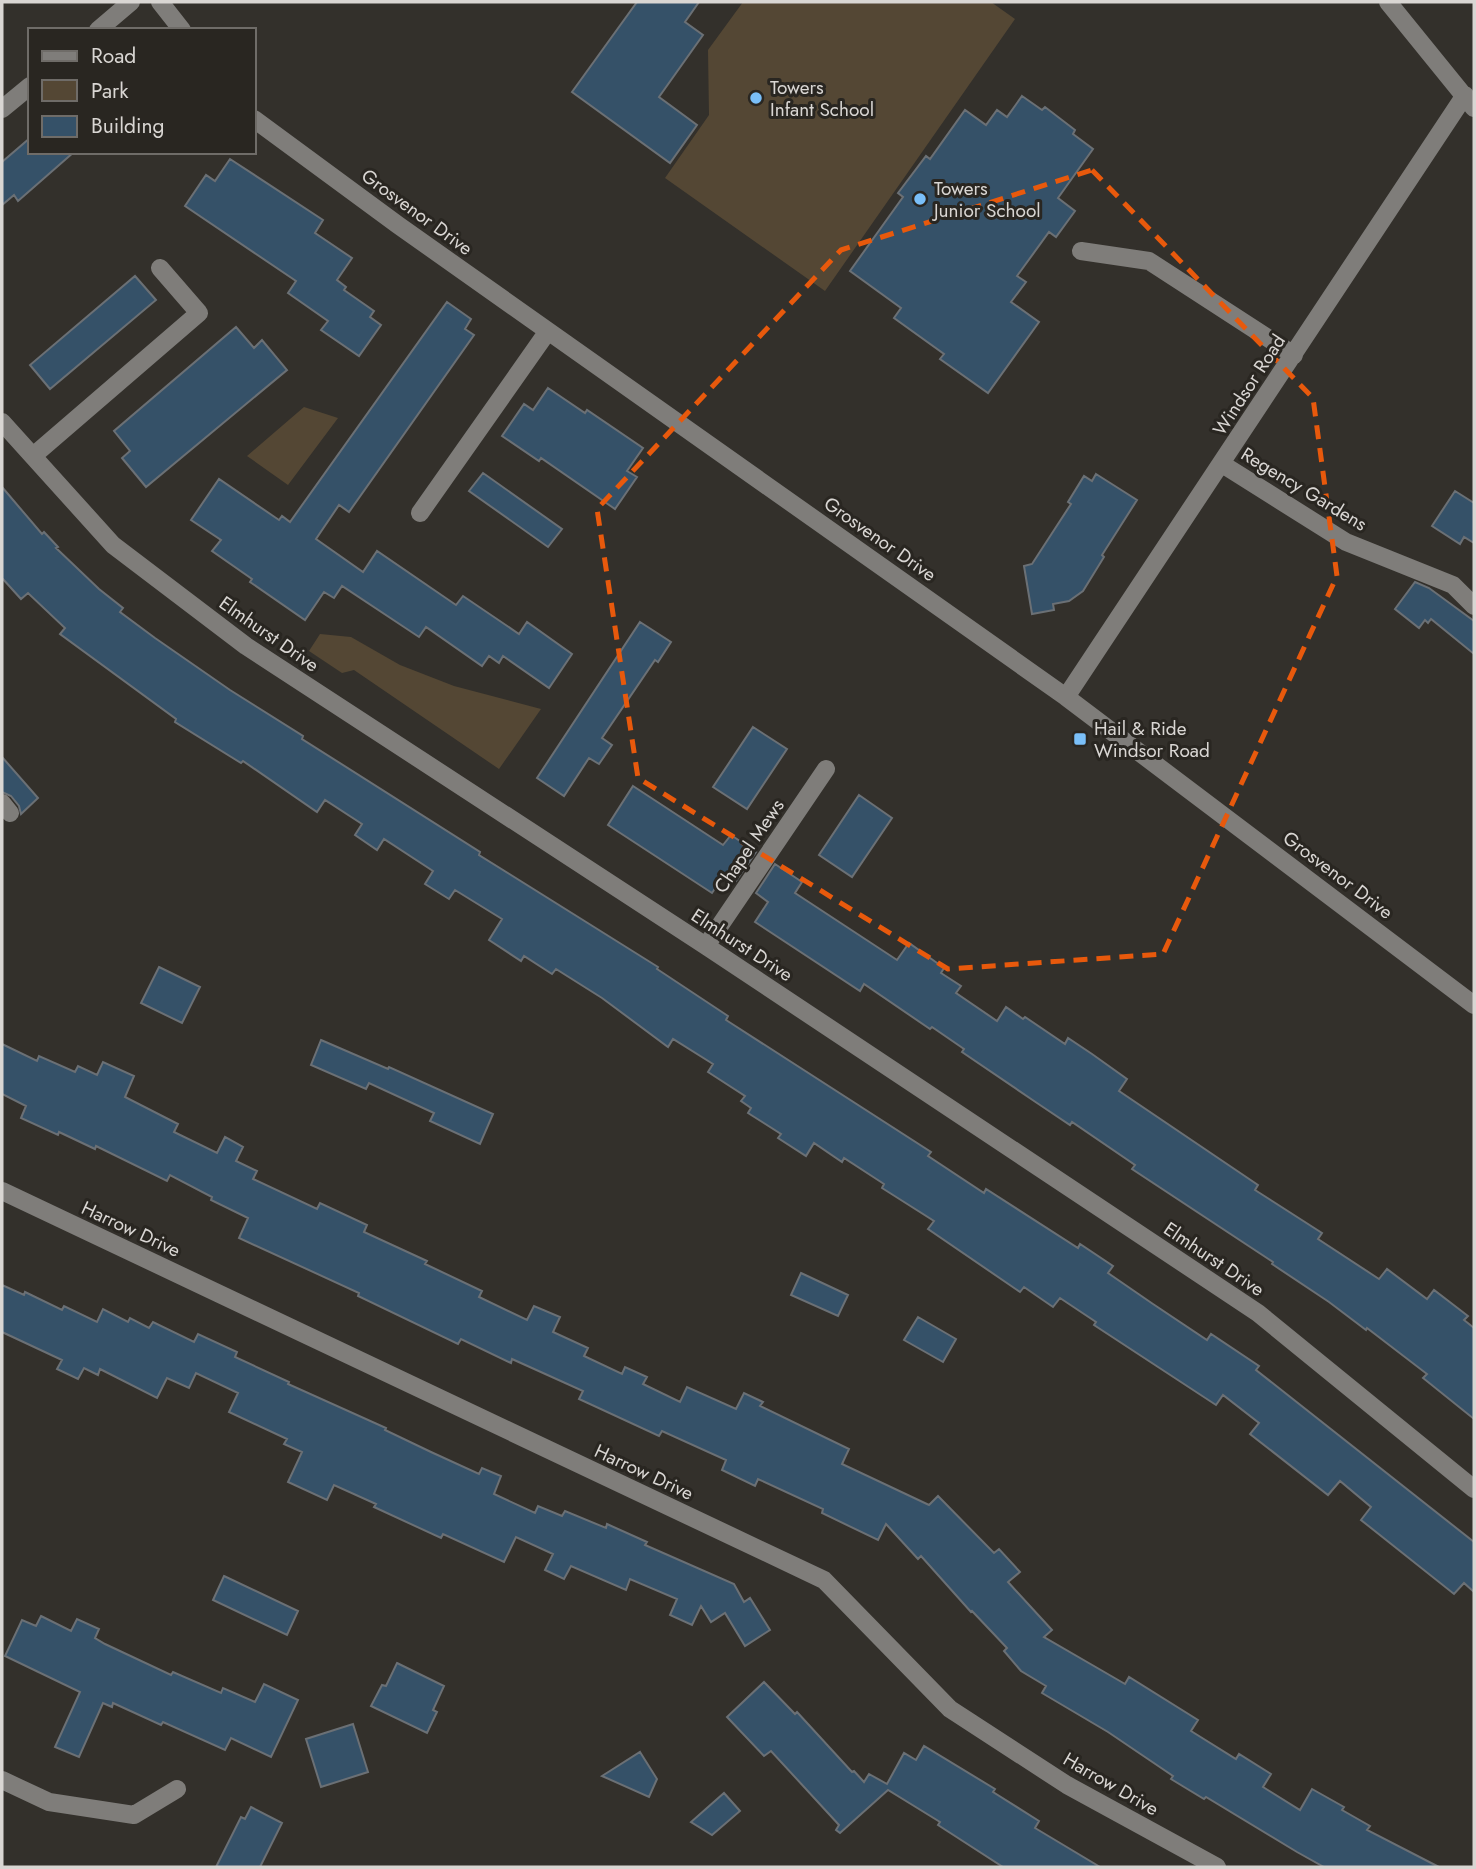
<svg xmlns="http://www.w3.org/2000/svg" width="1476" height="1869" font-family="Jost,sans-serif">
  <rect width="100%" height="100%" fill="#33302b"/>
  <path fill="#544734" d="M743,2H991L1015,19L825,291L665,178L709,115L708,50Z
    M304,407L338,418L288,485L247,456Z
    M320,634L351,637L400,665L454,686L541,709L499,769L354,670L342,673L309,651Z"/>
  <path fill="#355168" stroke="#6b7075" stroke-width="2" d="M637,2H699L685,22L703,35L659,97L697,125L670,163L572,92Z
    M1022,96L1042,110L1045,107L1075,130L1073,134L1093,149L1058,198L1075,211L1056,237L1049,232L1017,276L1026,282L1011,302L1039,322L988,393L940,359L944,354L894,318L901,308L850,271L903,197L898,193L926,156L930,159L965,110L986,125L997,110L1007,117Z
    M30,138V152H74L18,201L14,195L2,205V162Z
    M230,159L323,220L315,233L352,258L337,280L346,287L344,290L374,311L370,317L381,325L359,356L321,330L328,321L288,293L296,281L185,206L206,175L215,181Z
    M135,276L156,300L50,389L30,365Z
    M447,302L471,319L465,329L474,335L349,512L339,505L316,539L363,572L377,551L456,605L463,596L519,634L527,622L572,654L549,688L503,656L499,663L489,656L482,666L426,627L419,637L342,586L334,598L324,592L305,620L250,582L252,579L212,551L221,540L191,520L219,479L279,520L282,516L290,522Z
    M236,327L254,348L262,340L287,370L146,487L122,458L130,451L114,431Z
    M548,388L585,413L587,410L643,448L627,471L637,477L615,509L541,458L539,461L502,436L524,404L533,410Z
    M483,473L562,529L548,547L469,491Z
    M1096,474L1137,500L1102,555L1104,557L1083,591L1069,601L1053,604L1054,610L1032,614L1024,566L1032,564L1071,504L1068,502L1084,476L1092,481Z
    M2,487L42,534L44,532L58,547L56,548L99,589L123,608L120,612L155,638L230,690L303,736L302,739L480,852L479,855L658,967L657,969L728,1016L726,1020L931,1152L928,1156L984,1193L986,1189L1078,1248L1080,1244L1113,1266L1108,1273L1153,1304L1207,1340L1211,1334L1259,1366L1256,1370L1474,1542V1592L1464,1583L1454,1594L1361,1520L1371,1507L1340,1481L1328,1495L1250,1434L1259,1423L1223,1395L1216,1405L1094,1325L1096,1322L1060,1298L1053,1307L1024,1287L1020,1292L928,1229L934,1221L882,1188L884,1184L844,1158L842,1162L814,1143L806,1156L778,1138L781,1134L748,1113L751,1108L741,1101L745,1096L708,1072L713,1064L673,1039L668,1047L602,998L556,969L552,974L524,956L521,961L489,940L502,919L455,890L449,899L425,884L433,871L384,839L377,850L355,835L362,824L325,800L317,812L243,761L241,763L175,722L176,719L60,634L65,628L28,593L21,599L2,578Z
    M1455,491L1474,503V543L1464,537L1460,544L1432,526Z
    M1415,582L1429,588L1474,621V654L1431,619L1428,623L1425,620L1419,628L1395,609Z
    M640,622L671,642L658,662L655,660L602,738L612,745L599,764L589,758L564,796L537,778Z
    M753,727L787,749L747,809L713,787Z
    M2,757L38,798L21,814L19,806L11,796L2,792Z
    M633,786L723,845L731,835L756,852L736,881L725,874L712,893L608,825Z
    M859,795L892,818L852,877L819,855Z
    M775,864L802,882L795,893L897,960L909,943L944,968L941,973L961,986L956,993L997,1021L1006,1007L1023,1019L1025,1017L1065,1044L1068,1038L1092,1054L1127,1079L1119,1091L1258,1185L1255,1190L1322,1233L1318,1239L1379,1279L1387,1269L1427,1299L1434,1290L1468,1316L1464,1320L1474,1328V1419L1423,1378L1427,1374L1367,1328L1366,1330L1329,1302L1272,1264L1273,1262L1132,1169L1135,1165L1072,1122L1070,1125L1037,1103L962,1052L964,1049L932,1027L930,1029L864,984L860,991L755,922L768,902L756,893Z
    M159,967L200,987L182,1023L141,1003Z
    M321,1040L388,1069L389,1067L493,1114L480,1144L430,1121L434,1113L369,1083L366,1089L311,1065Z
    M2,1044L37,1061L39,1056L75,1072L78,1066L97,1075L103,1062L134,1076L125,1097L178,1124L174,1132L217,1153L225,1137L243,1147L236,1161L257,1171L253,1179L317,1209L320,1203L367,1225L364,1232L427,1261L425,1264L482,1291L479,1297L527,1320L534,1306L560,1317L553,1332L588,1348L584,1356L622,1374L625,1367L647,1377L643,1384L680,1402L687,1387L736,1409L744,1393L763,1402L760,1406L849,1449L842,1464L929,1505L938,1496L994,1553L999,1549L1020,1572L1008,1582L1052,1630L1044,1637L1125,1684L1129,1677L1198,1720L1191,1731L1236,1759L1239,1754L1271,1774L1263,1787L1300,1810L1312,1789L1344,1807L1342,1810L1370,1826L1367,1830L1439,1867H1324L1297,1852L1206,1797L1204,1799L1171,1779L1173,1776L1108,1732L1042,1693L1046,1686L1021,1671L1004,1651L1007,1648L990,1630L972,1611L971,1612L921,1556L918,1559L886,1524L878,1540L822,1513L823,1509L758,1479L755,1486L722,1470L726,1460L662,1431L659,1436L579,1399L583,1391L512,1359L511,1363L461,1339L458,1344L358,1296L359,1293L239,1238L248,1218L211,1200L212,1197L170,1175L167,1181L96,1146L95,1149L59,1132L58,1135L21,1118L26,1106L2,1094Z
    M801,1273L848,1295L838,1316L791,1295Z
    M2,1285L24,1295L25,1292L62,1310L64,1306L97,1322L103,1309L128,1322L130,1318L149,1328L153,1322L194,1342L198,1334L237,1352L235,1357L289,1382L288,1384L386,1428L385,1430L431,1452L479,1474L482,1468L501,1476L494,1494L535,1513L538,1506L562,1516L565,1511L606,1528L607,1524L647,1542L645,1545L734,1584L744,1602L750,1598L770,1630L745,1646L725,1613L711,1622L701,1606L692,1625L670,1615L677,1599L630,1579L626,1590L571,1566L564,1579L545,1570L553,1554L516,1537L504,1562L443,1534L441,1538L374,1507L376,1504L334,1485L327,1500L288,1482L302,1452L284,1444L287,1439L229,1412L238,1393L196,1373L189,1388L167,1378L157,1398L100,1369L98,1375L84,1368L78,1379L57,1369L62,1360L2,1332Z
    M918,1317L956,1339L943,1362L904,1340Z
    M224,1576L298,1611L287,1635L213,1600Z
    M41,1616L71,1631L77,1619L99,1629L95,1638L105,1644L171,1675L173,1672L221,1693L223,1688L255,1702L264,1684L298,1700L271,1757L231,1738L225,1750L163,1722L161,1725L113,1703L112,1707L103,1703L79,1757L55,1747L80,1692L5,1656L22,1620L36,1626Z
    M397,1663L444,1686L433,1710L437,1712L427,1733L371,1706L382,1685L386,1686Z
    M764,1682L795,1714L797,1712L852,1772L854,1771L864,1782L869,1774L887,1784L904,1753L916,1760L924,1746L995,1789L993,1792L1039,1821L1035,1828L1100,1867H1003L938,1825L940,1822L888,1790L840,1833L836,1830L839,1825L771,1751L764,1756L727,1717Z
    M353,1724L368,1772L321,1787L306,1739Z
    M640,1752L657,1779L649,1797L602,1776Z
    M724,1793L740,1811L712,1835L691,1822Z
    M251,1807L282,1823L260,1867H216L241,1817L245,1819Z"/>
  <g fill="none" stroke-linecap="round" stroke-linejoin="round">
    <path stroke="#7f7d7a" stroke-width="18" d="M160,2L182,30
      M1388,2L1474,108
      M98,30L131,2
      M2,109L30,86
      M254,119L398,225L1066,697L1474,1005
      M1081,251L1149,261L1294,355
      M2,422L113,545L246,646L706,946L1258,1313L1474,1489
      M33,456L199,313L160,268
      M1222,464L1346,542L1453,585L1474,606
      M420,513L548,331
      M1066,697L1465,95
      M2,803L10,813
      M706,946L826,769
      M2,1191L824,1580L950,1709L1067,1785L1217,1867
      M2,1780L49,1802L134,1815L177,1789"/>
  </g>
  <path fill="none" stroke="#e8590c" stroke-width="5" stroke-dasharray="14 9" stroke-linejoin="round" d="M1092,170L1313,398L1337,576L1163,954L948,969L638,778L597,509L841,250Z"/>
  <g fill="#7abff8" stroke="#292621" stroke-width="2.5">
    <circle cx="756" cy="98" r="7"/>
    <circle cx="920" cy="199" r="7"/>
    <rect x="1073" y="732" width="14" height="14" rx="3.5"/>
  </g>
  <g text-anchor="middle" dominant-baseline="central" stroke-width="6" stroke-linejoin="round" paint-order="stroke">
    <g font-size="19" fill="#d9d6d3" stroke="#292621" text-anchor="start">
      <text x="770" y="87">Towers<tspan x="770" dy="22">Infant School</tspan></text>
      <text x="934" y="188">Towers<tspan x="934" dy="22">Junior School</tspan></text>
      <text x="1094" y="728">Hail &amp; Ride<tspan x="1094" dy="22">Windsor Road</tspan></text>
    </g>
    <g font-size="19" fill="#d9d6d3" stroke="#292621">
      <text transform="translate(417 212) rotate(36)">Grosvenor Drive</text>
      <text transform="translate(1249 385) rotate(-57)">Windsor Road</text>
      <text transform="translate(1304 489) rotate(31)">Regency Gardens</text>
      <text transform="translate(880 539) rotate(35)">Grosvenor Drive</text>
      <text transform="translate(269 634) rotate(35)">Elmhurst Drive</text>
      <text transform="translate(749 846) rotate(-56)">Chapel Mews</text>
      <text transform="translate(1338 875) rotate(37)">Grosvenor Drive</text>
      <text transform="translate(742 945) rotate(33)">Elmhurst Drive</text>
      <text transform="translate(131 1229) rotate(25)">Harrow Drive</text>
      <text transform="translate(1214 1259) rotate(34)">Elmhurst Drive</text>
      <text transform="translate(644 1472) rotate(25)">Harrow Drive</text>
      <text transform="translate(1111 1784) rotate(30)">Harrow Drive</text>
    </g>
  </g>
  <rect width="1476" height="1869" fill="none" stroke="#d9d6d3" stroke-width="7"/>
  <rect x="28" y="28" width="228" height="126" fill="#292621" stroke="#6f6c68" stroke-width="2"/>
  <rect x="42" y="51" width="35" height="10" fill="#7f7d7a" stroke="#6f6c68" stroke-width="2"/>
  <text x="91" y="63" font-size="21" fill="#d9d6d3">Road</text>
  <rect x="42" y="80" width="35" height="21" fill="#544734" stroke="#6f6c68" stroke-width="2"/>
  <text x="91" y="98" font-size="21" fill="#d9d6d3">Park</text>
  <rect x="42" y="116" width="35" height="21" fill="#355168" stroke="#6f6c68" stroke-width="2"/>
  <text x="91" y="133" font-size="21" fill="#d9d6d3">Building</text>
</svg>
